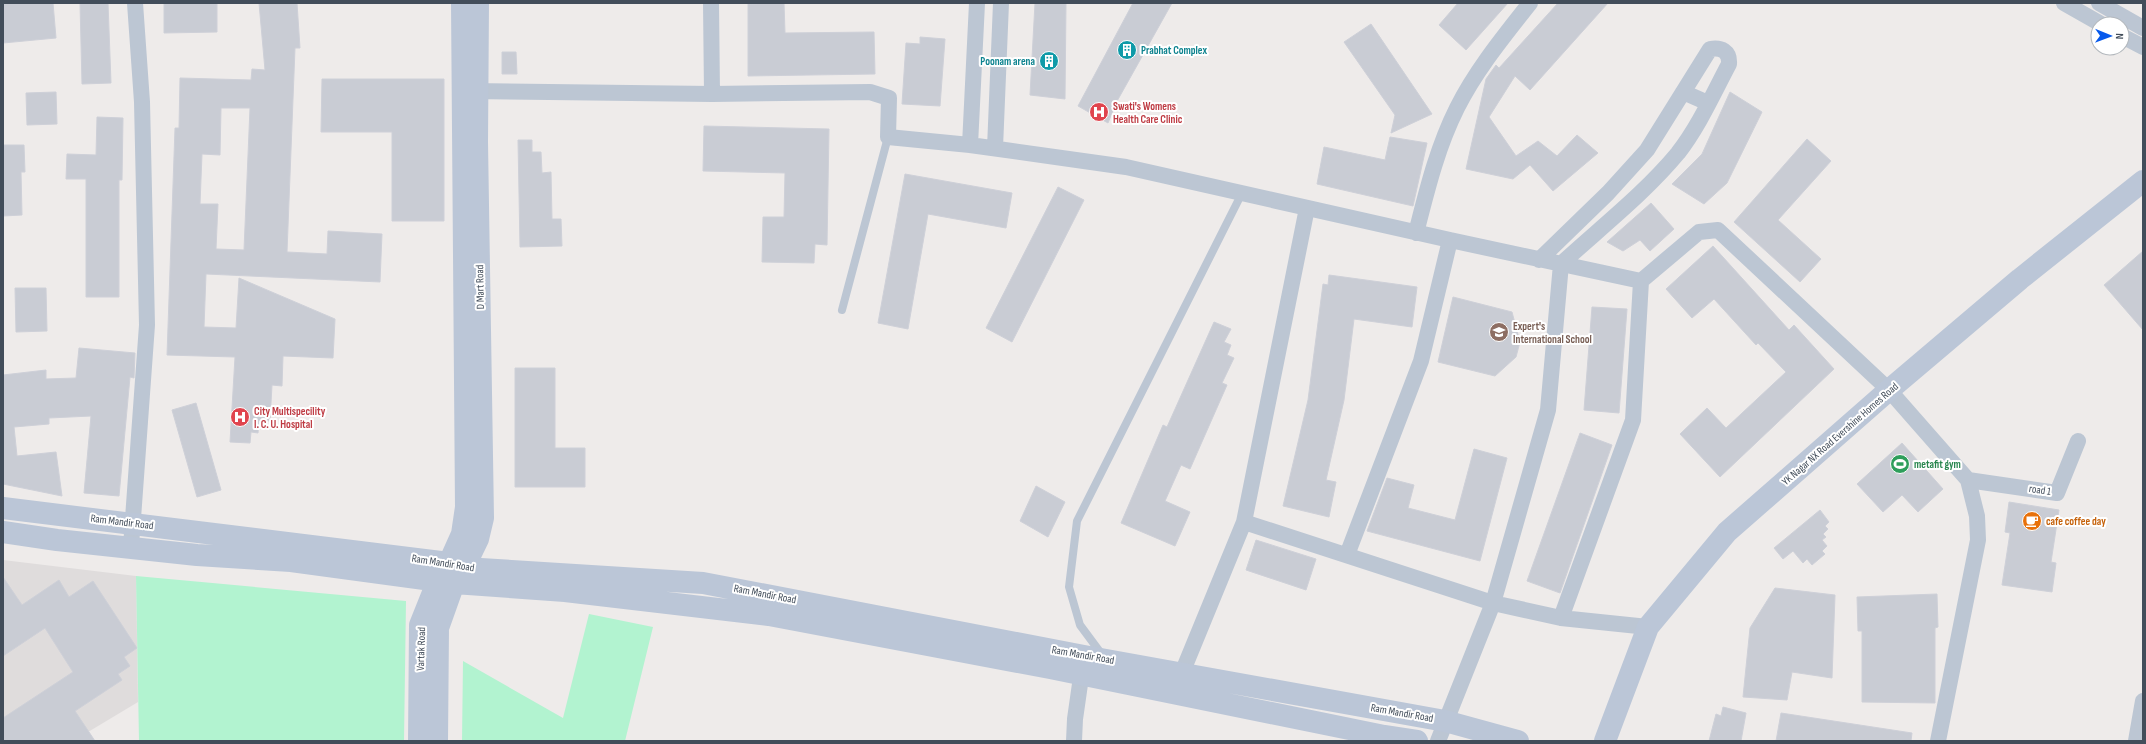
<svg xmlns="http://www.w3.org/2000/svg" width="2146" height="744" font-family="'Sofia Sans Condensed',sans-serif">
  <rect width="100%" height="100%" fill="#eeebea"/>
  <path fill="#dfdcdc" d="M3,560L136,576L138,702L73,741H3Z"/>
  <path fill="#b2f3d0" d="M136,576L406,601L404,741H139Z
    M589,614L653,627L625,741H462L463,661L563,718Z"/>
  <path fill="#c9ccd4" stroke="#ced0d8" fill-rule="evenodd" d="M18,3H53L56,38L3,43V4Z
    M80,3H108L111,83L82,84Z
    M164,3H217V32L164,33Z
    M259,3H297L300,48H295L287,252L327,254L328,231L382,234L380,282L206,274L204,327L236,328L239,278L335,319L333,358L283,356L282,386L272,385L270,421L259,420L258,433L251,432L250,443L230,442L235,357L167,355L175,128H179L180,78L251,80L252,69L265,70ZM221,108H250L244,250L216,249L218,204H200L202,154L220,155Z
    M784,3L785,33L874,32L875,74L748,76V4Z
    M1035,3H1066L1065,99L1030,95Z
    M1133,3H1172L1116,103L1108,123L1078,106Z
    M1458,3H1508L1466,50L1439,25Z
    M1558,3H1608L1530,90L1515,76L1489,117L1516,156L1538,141L1557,156L1577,135L1598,153L1553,191L1530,165L1513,179L1466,169L1486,79L1496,65L1499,68Z
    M1371,24L1432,114L1391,133L1395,115L1344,42Z
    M920,37L945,39L940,106L902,104L906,43L920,44Z
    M502,52H516L517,74H502Z
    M322,79H444V221H392V132H321Z
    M56,92L57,124L27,125L26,93Z
    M1730,92L1762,112L1727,183L1704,204L1672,184L1702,154Z
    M97,117L123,118L122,180H119V297H86V179H66L67,154L96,155Z
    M704,126L829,129L827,245L815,244L814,263L762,262L763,217H784L785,173L703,171Z
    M1390,137L1427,143L1413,206L1317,184L1324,147L1385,160Z
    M1807,139L1831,161L1778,220L1821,259L1800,282L1734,222Z
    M518,140H532V152H541L542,173L551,172L552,219H561L562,246L520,247Z
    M3,145H24L25,172H21L22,215L3,216Z
    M905,174L1012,193L1006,228L928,214L908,329L878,323Z
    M1058,187L1084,200L1012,342L986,328Z
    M1651,203L1674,229L1650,251L1640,240L1623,251L1607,242Z
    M1713,246L1789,330L1794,325L1834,369L1720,477L1680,434L1707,408L1726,428L1786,372L1758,343L1756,345L1714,299L1692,318L1666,289Z
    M2143,251V330L2104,285Z
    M1329,275L1417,287L1412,327L1354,319L1344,400L1326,480L1336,482L1329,517L1283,506L1308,400L1323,284L1328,285Z
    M15,288H46L47,331L16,332Z
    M1453,297L1512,312L1520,342L1516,357L1495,376L1438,362Z
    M1592,307L1627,309L1619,413L1584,410Z
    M1214,322L1231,329L1224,342L1231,345L1227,355L1234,358L1222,383L1227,385L1190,469L1181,465L1165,501L1190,512L1175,546L1121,523L1163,425L1167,427Z
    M79,348L135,353L134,378L130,377L119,496L84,493L91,416L49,418V424L14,427L17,456L56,452L62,496L3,484V375L46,370V379L76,378Z
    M515,368H555V448H585V487H515Z
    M196,403L221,490L197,497L172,410Z
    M1580,433L1612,445L1560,593L1527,581Z
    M1902,443L1943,489L1918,512L1902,495L1883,512L1857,484Z
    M1474,449L1507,458L1480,561L1367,531L1387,478L1414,485L1408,508L1455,520Z
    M1036,486L1065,502L1048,537L1020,521Z
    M2009,502L2059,510L2051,562L2056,563L2052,592L2002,585L2010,533L2005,532Z
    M1820,510L1829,522L1825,526L1828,529L1823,534L1826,537L1822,540L1827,546L1822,551L1825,554L1812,565L1807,559L1803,563L1793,551L1783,559L1774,548Z
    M1256,540L1316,559L1306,590L1246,570Z
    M3,577L22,605L59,580L69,597L93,581L137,648L124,657L130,666L118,674L122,680L75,711L95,741H3V718L73,672L45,628L3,656Z
    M1775,588L1835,595L1832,678L1792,672L1787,700L1743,697L1750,628Z
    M1937,594L1938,627L1935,628V703L1862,702V631H1858L1857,597Z
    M1723,707L1746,713L1741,741H1709L1716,714L1721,716Z
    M1781,713L1912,733L1911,741H1776Z"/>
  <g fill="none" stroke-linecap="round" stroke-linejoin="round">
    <path stroke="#bcc6d3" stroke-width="8" d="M842,310L888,137
      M1103,656L1080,625L1069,587L1077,521L1242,193"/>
    <path stroke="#bcc6d3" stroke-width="16" d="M711,3L712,94
      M2064,3L2101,24
      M2099,3L2143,28
      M2122,36L2143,47
      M468,91L712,94L870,92L889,98L888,137L970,145L1126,167L1450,240L1641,281L1699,232L1718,230L1889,390L1968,480L1977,516L1978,540L1938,741
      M1683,92L1708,103
      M970,145L977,3
      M995,148L1001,3
      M1416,233C1427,190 1437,148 1457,108C1476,70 1504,36 1530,3
      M1968,480L2057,493L2078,441
      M1244,522L1493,603L1561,618L1648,627
      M131,546L147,325L142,102L135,3
      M1347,555L1421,361L1450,240
      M1561,618L1633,420L1641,281
      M1179,684L1182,673L1244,522L1307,208
      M1074,741L1075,719L1083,663
      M1438,741L1493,603L1548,410L1561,264C1600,228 1644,194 1678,153C1699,126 1713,94 1729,64C1730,51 1721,47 1710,49L1647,150L1608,193L1539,260
      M2136,741L2143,701"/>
    <path stroke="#bbc6d7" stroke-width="22" d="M3,508L449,563L464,568L703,583L1084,656L1445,721L1518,741
      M3,532L57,540L197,555L291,561L454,583L565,591L769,615L1050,668L1384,736L1417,741
      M419,741L420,625L438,580L449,563L462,534L466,507L462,3
      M437,741L438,628L454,583L464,568L478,539L483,518L477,142L478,3
      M1605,741L1648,627L1727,532L1889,390L2020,279L2143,181"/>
  </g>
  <defs>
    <g id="building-disc" transform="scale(1)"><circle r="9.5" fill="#0f9aa8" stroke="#fff"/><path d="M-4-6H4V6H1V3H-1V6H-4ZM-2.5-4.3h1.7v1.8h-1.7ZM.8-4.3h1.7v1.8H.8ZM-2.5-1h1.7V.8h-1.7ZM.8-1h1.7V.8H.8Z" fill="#fff"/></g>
    <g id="hospital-disc" transform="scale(1)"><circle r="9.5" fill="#e0444e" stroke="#fff"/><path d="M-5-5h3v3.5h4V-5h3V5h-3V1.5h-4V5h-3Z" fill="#fff"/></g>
    <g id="school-disc" transform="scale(1)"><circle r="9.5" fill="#8d6e63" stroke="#fff"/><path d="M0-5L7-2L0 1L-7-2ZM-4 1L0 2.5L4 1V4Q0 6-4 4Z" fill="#fff"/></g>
    <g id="stadium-disc" transform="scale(1)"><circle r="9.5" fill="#2e9e5b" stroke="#fff"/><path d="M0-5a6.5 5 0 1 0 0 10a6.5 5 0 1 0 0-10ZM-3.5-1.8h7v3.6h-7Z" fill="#fff"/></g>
    <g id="cafe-disc" transform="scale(1)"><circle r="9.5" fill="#e8710a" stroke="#fff"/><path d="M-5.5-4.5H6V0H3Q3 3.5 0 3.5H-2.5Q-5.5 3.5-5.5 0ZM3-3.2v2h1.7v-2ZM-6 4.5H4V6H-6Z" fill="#fff"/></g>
  </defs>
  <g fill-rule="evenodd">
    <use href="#building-disc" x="1127" y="50"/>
    <use href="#building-disc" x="1049" y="61"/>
    <use href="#hospital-disc" x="1099" y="112"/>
    <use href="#school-disc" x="1499" y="332"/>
    <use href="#hospital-disc" x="240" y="417"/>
    <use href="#stadium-disc" x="1900" y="464"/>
    <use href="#cafe-disc" x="2032" y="521"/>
  </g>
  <g text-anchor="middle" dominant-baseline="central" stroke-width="4" stroke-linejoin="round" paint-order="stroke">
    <g font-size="11" font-weight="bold" fill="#0d838f" stroke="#fff" text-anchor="start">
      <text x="1141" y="50">Prabhat Complex</text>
      <text x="1035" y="61" text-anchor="end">Poonam arena</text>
    </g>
    <g font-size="11" font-weight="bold" fill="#be3a42" stroke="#fff" text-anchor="start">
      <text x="1113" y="106">Swati's Womens<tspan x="1113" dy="13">Health Care Clinic</tspan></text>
      <text x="254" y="411">City Multispecility<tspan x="254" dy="13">I. C. U. Hospital</tspan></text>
    </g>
    <g font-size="11" fill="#424d5a" stroke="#fff">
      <text transform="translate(480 287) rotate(-91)">D Mart Road</text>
      <text transform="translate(1840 434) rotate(-41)">YK Nagar NX Road Evershine Homes Road</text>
      <text transform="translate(2040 490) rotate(9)">road 1</text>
      <text transform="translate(122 522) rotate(7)">Ram Mandir Road</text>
      <text transform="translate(443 563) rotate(9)">Ram Mandir Road</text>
      <text transform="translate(765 594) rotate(11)">Ram Mandir Road</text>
      <text transform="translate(421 649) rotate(-88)">Vartak Road</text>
      <text transform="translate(1083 655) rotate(10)">Ram Mandir Road</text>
      <text transform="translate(1402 713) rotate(10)">Ram Mandir Road</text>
    </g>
    <g font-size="11" font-weight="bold" fill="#785e54" stroke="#fff" text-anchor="start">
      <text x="1513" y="326">Expert's<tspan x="1513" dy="13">International School</tspan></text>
    </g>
    <g font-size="11" font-weight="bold" fill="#27864d" stroke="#fff" text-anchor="start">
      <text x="1914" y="464">metafit gym</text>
    </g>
    <g font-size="11" font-weight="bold" fill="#c56008" stroke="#fff" text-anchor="start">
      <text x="2046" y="521">cafe coffee day</text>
    </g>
  </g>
  <rect width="2146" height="744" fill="none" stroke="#424d5a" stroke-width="8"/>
  <g transform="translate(2110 36) rotate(91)"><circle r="19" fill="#ffffff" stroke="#b3b8bd"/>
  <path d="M0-3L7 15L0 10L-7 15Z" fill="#0659ec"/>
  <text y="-6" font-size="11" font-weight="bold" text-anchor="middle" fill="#424d5a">N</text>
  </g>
</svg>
